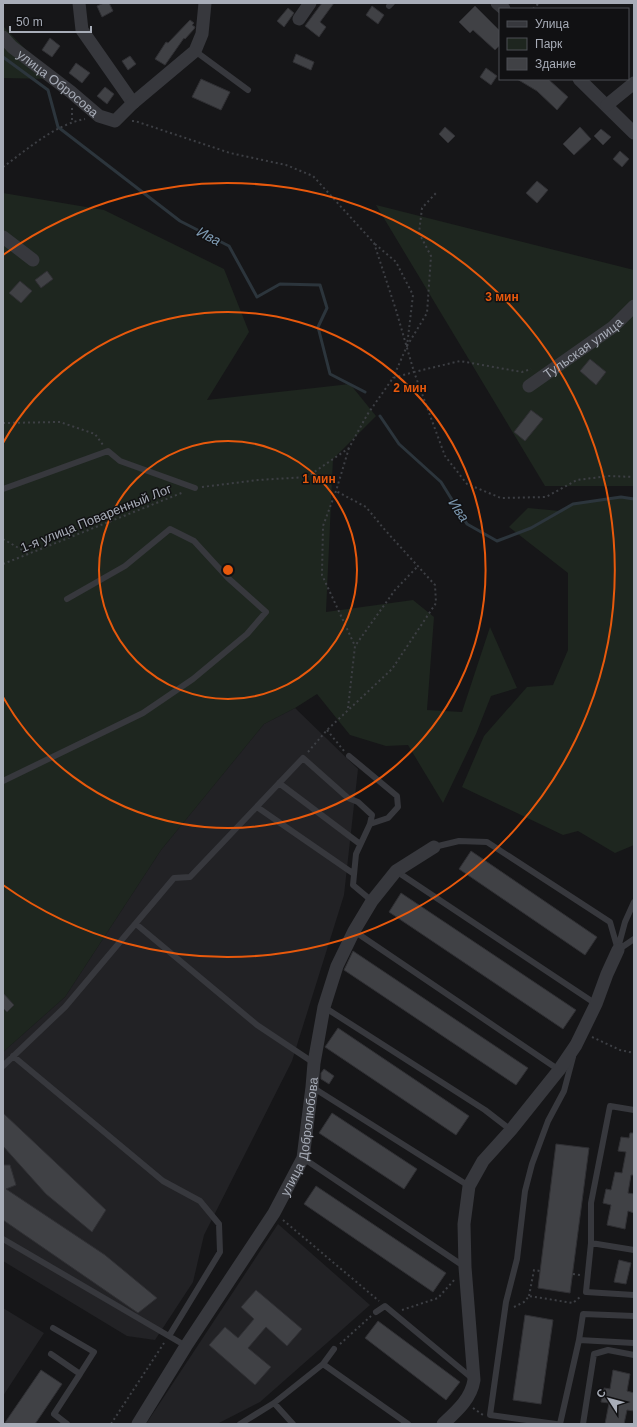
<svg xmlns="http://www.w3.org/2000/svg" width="637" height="1427" font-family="Helvetica,sans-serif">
  <rect width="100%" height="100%" fill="#161618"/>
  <path fill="#222225" d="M295,708L358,769L344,895L292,1061L204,1235L193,1282L155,1340L127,1336L3,1261V1052L65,997L161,850L264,724Z
    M278,1224L370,1305L260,1402L217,1424H146Z
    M3,1308L44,1333L3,1396Z"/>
  <path fill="#1e261f" d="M3,26L54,79L3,78Z
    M3,193L104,210L224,269L249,332L207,400L350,384L376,416L333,459L326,612L413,600L434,617L427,710L462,712L490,627L517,688L491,696L476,734L443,803L408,745L386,746L350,735L317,694L295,708L264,724L161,850L65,997L3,1052Z
    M376,205L634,270V486H545Z
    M621,497L634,499V845L615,853L578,831L563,835L462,787L484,736L527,687L553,685L568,650V573L509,527L528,508L560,511L573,504Z"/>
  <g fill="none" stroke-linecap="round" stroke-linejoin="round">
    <path stroke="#2c353c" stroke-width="3" d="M3,57L48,90L58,127L180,221L229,246L257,297L280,284L320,285L327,308L318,327L330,374L365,392
      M380,416L399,444L441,482L467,524L497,541L531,528L573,504L621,497L634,499"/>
  </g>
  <path fill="#404145" stroke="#303034" d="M104,3H109L113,11L102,17L97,6Z
    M322,3H334L320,22L326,27L319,37L305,26Z
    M372,6L384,15L378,24L366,15Z
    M475,6L500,31V45L495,50L473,30L470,33L459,22Z
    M288,8L294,13L284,27L277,21Z
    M190,20L194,23L192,25L195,27L194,29L185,39L184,38L165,65L155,59L166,42L168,43Z
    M50,38L60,46L52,57L42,50Z
    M296,54L314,62L311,70L293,62Z
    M130,56L136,64L128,70L122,61Z
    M76,63L90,73L82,83L69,73Z
    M486,68L497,76L491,85L480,77Z
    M201,79L230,92L221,110L192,97Z
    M517,79H548L568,97L557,110L537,91Z
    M105,87L114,94L107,104L97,96Z
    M445,127L455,136L448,143L439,134Z
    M580,127L591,139L574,155L563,144Z
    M601,129L611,137L603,145L594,136Z
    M620,151L629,159L622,167L613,159Z
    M537,181L548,190L537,203L526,193Z
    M47,271L53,279L41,288L35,280Z
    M20,281L32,291L21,303L9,293Z
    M590,359L606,372L596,385L580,371Z
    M531,410L543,419L525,441L514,432Z
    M471,851L597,937L585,955L459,869Z
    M401,893L576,1010L563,1029L389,912Z
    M353,951L528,1068L516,1085L344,970Z
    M3,993L14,1005L7,1012L3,1008Z
    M338,1028L469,1116L456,1135L325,1047Z
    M324,1069L334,1076L329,1084L321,1079V1073Z
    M3,1113L106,1210L92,1232L46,1194L3,1146Z
    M332,1113L417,1169L404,1189L319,1133Z
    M630,1133H634V1175H631L628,1193L634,1194V1213L628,1211L625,1229L607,1225L611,1205L603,1203L606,1189L611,1190L615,1172L622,1173L626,1152L618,1151L621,1137L629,1138Z
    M556,1144L589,1148L570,1293L538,1288Z
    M3,1165H10L16,1185L6,1189L105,1255L157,1298L138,1313L3,1220Z
    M316,1186L446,1273L433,1292L304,1204Z
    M619,1260L631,1263L626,1284L614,1282Z
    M256,1290L302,1329L287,1346L266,1327L248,1348L271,1367L255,1385L209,1345L225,1327L238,1338L254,1319L241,1307Z
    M525,1315L553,1320L541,1404L513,1400Z
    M378,1321L460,1382L446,1400L365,1338Z
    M41,1370L62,1384L35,1424H4Z
    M613,1370L630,1374L627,1391L634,1393V1411L627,1410L624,1424H605L609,1403L601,1402L604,1388L610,1389Z"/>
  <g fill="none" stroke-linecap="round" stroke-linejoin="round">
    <path stroke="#3d3f44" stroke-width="2" stroke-dasharray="2 3" stroke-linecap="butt" d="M533,9L539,3
      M72,108V121
      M132,121H135L230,153L286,165L313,176L374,243L396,310L414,372L460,361L522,372L531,369
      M3,167C28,149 54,125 85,119
      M375,244L396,262L413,295L407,346L393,378
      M407,346L427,313L431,256L419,233L422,208L436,193
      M3,423L60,422L95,434L103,445
      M349,448L336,491L323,526L322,575L355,646
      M202,487L258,480L307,477L349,448L367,415L393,378L414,372L445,456L467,484L501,498L546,497L577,480L609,476L634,477
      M3,539L29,554
      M3,564L184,492
      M348,708L355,646L395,590L418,566
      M327,730L344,751
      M308,752L327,730L392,669L436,603L435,585L385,530L366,507L336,491
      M592,1037L620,1050L634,1053
      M283,1220L379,1301
      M573,1274L580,1275
      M529,1296L534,1270L540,1271
      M514,1307L524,1302L529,1296L573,1303L580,1297
      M402,1310L438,1298L455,1279
      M340,1344L371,1316
      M473,1408L483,1415
      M111,1424L164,1343"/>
    <path stroke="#37383d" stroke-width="6" d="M389,6L392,3
      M195,51L248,90
      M3,489L108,451L120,461L195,488
      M349,756L397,796L398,807L388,818L370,824
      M3,781L143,713L193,679L247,634L266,612L228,578L194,541L170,529L125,566L67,599
      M279,783L360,844
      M257,807L354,874
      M434,847L459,841L487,842L610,922L618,950
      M396,871L596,1004
      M136,924L257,1025L314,1063
      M354,931L559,1070
      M618,948L625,922L634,902
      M618,950L634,939
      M324,1007L485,1110L511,1130
      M13,1056L163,1181L200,1201L219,1224L220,1252L169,1336
      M3,1066L65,1007L174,878L190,877L303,758L348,798L358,802L372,815L370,824L356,854L353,885L372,901
      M312,1087L469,1186
      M634,1110L610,1106L591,1203V1243L586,1292L634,1295
      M303,1158L465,1267
      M3,1239L186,1346
      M591,1243L634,1250
      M376,1312L385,1306L473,1379
      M53,1328L94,1352L80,1374
      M579,1340L634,1343
      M51,1354L80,1374L54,1414L67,1424
      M323,1364L334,1349
      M274,1403L293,1424
      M240,1424L274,1403L323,1364L408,1424
      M556,1424L490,1415L506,1302L517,1259L525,1191L532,1164L548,1121L564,1091L573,1057
      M560,1424L579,1340L583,1314L634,1316
      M583,1424L594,1354L608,1350L634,1355"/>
    <g stroke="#37383d" stroke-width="13">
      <path d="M79,3L82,30L133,103"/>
      <path d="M497,3L504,9"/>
      <path d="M299,19L310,3"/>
      <path id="s1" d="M3,37L12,47L71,92L99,116L115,121L133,103L195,51L202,34L205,3"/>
      <path d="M579,79L634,133"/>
      <path d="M607,105L634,83"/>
      <path d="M3,237L33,260"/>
      <path id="s2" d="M529,386L613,327L634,306"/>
      <path id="s3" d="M138,1424L186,1346L274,1213L303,1158L312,1087L314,1063L324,1007L337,966L354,931L372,901L396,871L434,847"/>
      <path d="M443,1424C457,1411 471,1399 474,1380L465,1267L464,1224L469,1186L483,1161L511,1130L559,1070L576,1045L596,1004L607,974L618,950"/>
    </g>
  </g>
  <g fill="none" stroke="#e8590c" stroke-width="2">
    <circle cx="228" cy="570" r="129"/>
    <path d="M3 443A258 258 0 1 1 3 697"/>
    <path d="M3 255A387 387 0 1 1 3 885"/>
  </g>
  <g text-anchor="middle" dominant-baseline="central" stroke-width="3" stroke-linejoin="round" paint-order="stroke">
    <g font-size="13" fill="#a8adb8" stroke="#111113">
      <text stroke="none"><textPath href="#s1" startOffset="72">улица Обросова</textPath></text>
      <text stroke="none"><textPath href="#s2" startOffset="66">Тульская улица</textPath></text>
      <text transform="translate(96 518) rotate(-22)">1-я улица Поваренный Лог</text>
      <text stroke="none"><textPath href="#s3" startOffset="333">улица Добролюбова</textPath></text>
    </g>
    <g font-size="14" font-style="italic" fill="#7f9bb3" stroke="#111113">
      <text transform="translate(209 236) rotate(27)">Ива</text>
      <text transform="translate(459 510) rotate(56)">Ива</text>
    </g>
  </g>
  <circle cx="228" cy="570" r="6" fill="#e8590c" stroke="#111113" stroke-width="2"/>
  <g font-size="12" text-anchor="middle" font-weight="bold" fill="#e8590c" stroke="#111113" stroke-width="3" stroke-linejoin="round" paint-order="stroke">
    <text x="502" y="301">3 мин</text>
    <text x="410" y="392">2 мин</text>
    <text x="319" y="483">1 мин</text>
  </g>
  <rect width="637" height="1427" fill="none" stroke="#a8adb8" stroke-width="8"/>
  <rect x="499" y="8" width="130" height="72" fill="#111113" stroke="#4d4f55"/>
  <rect x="507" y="21" width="20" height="6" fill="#37383d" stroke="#4d4f55"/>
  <text x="535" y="28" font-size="12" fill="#a8adb8">Улица</text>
  <rect x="507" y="38" width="20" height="12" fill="#1e261f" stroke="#4d4f55"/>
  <text x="535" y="48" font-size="12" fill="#a8adb8">Парк</text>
  <rect x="507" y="58" width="20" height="12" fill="#404145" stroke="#4d4f55"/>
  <text x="535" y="68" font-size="12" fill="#a8adb8">Здание</text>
  <g transform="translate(609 1399) rotate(306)" stroke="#111113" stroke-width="3" paint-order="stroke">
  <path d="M0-3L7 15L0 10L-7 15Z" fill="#a8adb8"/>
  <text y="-6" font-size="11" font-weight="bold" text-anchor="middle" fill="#a8adb8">С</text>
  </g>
  <path d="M10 26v6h81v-6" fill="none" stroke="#a8adb8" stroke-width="2"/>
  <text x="16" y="26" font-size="12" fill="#a8adb8" stroke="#111113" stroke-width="3" paint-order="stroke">50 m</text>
</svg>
